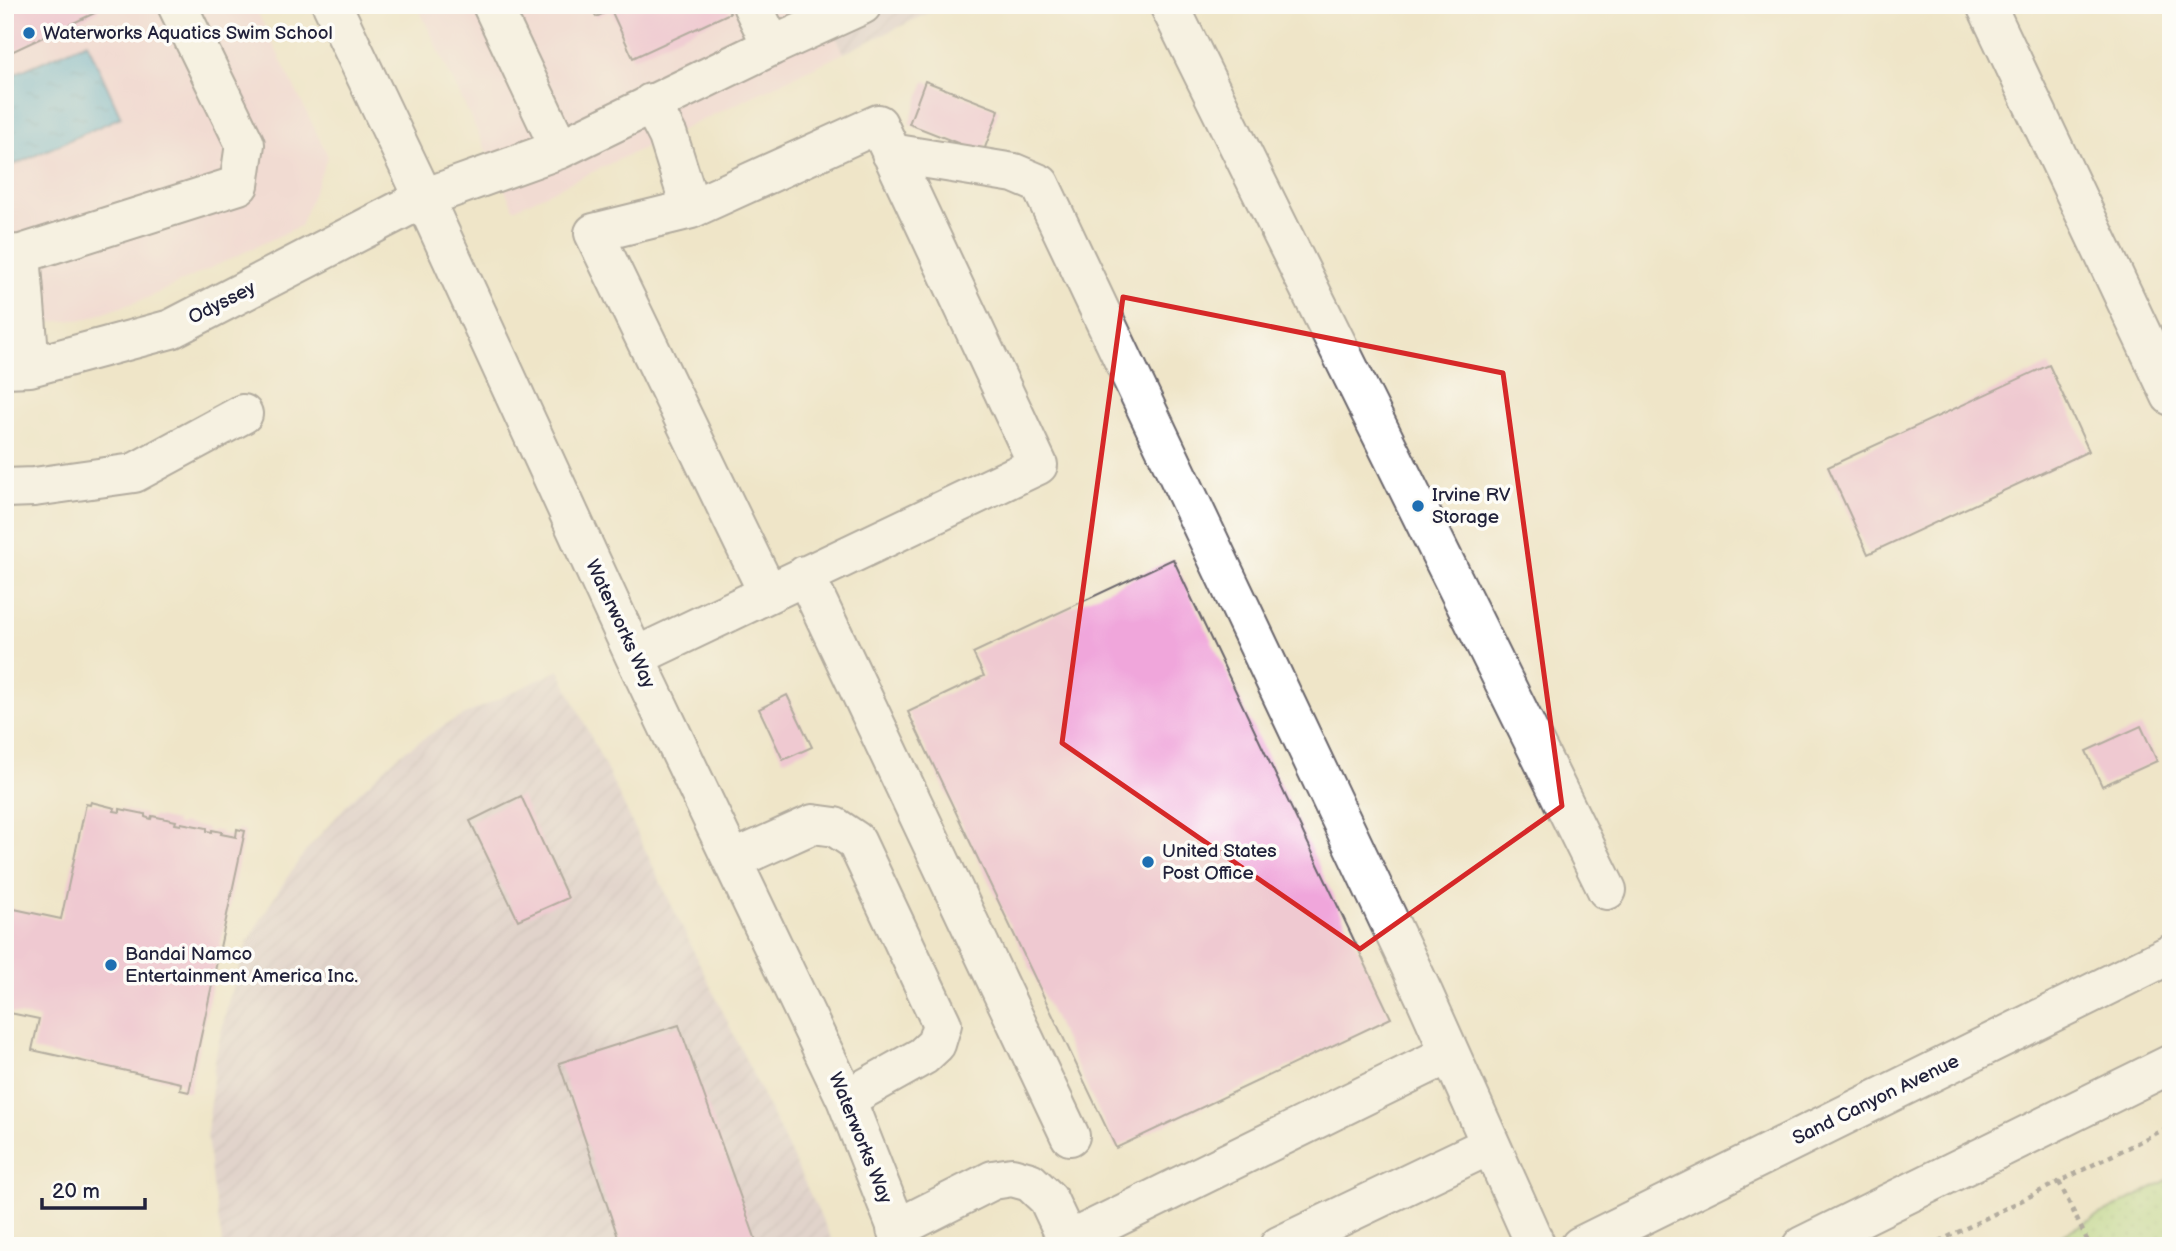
<svg xmlns="http://www.w3.org/2000/svg" width="2176" height="1251" font-family="'Balsamiq Sans',sans-serif">
  <defs>
    <pattern id="industrial-furrows" width="10" height="10" patternUnits="userSpaceOnUse" patternTransform="scale(1.75)"><rect width="10" height="10" fill="#d0bdce"/><path d="M-1 1l2-2M0 10L10 0M9 11l2-2" fill="none" stroke="#b2a2b2"/></pattern>
    <pattern id="park-dots" width="8" height="8" patternUnits="userSpaceOnUse" patternTransform="scale(1.75)"><rect width="8" height="8" fill="#afd985"/><path d="M2 2h.1M6 6h.1" fill="none" stroke="#96ba74" stroke-width="1.8" stroke-linecap="round"/></pattern>
    <pattern id="water-ripples" width="26" height="14" patternUnits="userSpaceOnUse" patternTransform="scale(1.75)"><rect width="26" height="14" fill="#62b4dd"/><path d="M2 4q2-2 4 0t4 0M15 11q2-2 4 0t4 0" fill="none" stroke="#5092b4"/></pattern>
  </defs>
  <rect width="100%" height="100%" fill="#fdfcf7"/>
  <filter id="ink" filterUnits="userSpaceOnUse"><feTurbulence type="fractalNoise" baseFrequency=".0143" numOctaves="2"/><feDisplacementMap in="SourceGraphic" scale="14" xChannelSelector="R" yChannelSelector="G"/><feConvolveMatrix kernelMatrix="1 2 1 2 8 2 1 2 1" color-interpolation-filters="sRGB"/></filter>
  <filter id="wash" filterUnits="userSpaceOnUse"><feTurbulence type="fractalNoise" baseFrequency=".00686" numOctaves="4" result="noise"/><feDisplacementMap in="SourceGraphic" scale="28" xChannelSelector="R" yChannelSelector="G"/><feGaussianBlur stdDeviation="1.57" result="paint"/><feColorMatrix in="noise" values="0 0 0 0 0 0 0 0 0 0 0 0 0 0 0 0 0 1.4 0 .05"/><feComposite in="paint" operator="in"/></filter>
  <g filter="url(#wash)">
    <rect width="100%" height="100%" fill="#efe5c8"/>
    <path fill="#f4cfde" d="M5,5H254L328,156L300,226L147,298L86,319L5,326Z
      M417,5H821L844,53L514,209Z"/>
    <path fill="url(#industrial-furrows)" d="M821,5H946L844,53Z
      M559,670L835,1246H223L212,1185L207,1133L215,1059L229,998L248,942L272,900L304,853L352,799L399,755L446,724Z"/>
    <path fill="url(#park-dots)" stroke="#687e60" stroke-width="2" d="M2171,1178V1246H2040Z"/>
    <path fill="url(#water-ripples)" stroke="#426b8c" stroke-width="2" d="M87,42L121,117L14,165L5,145V78Z"/>
    <g id="blocks">
      <path fill="#f0a6db" d="M5,5H96L99,11L5,55Z
        M591,5H726L730,13L633,58L611,10L596,17Z
        M925,81L999,110L983,153L909,124Z
        M2049,365L2089,451L1868,554L1828,467Z
        M1173,559L1391,1018L1116,1148L908,712L984,676L973,653Z
        M787,695L812,747L783,760L759,709Z
        M2141,726L2157,761L2102,786L2086,751Z
        M521,796L568,898L518,920L470,821Z
        M91,802L115,808L114,811L120,812V809L145,814V817L151,819L152,816L176,821L175,824L181,825V823L207,828V831L212,832V830L222,832L221,834L236,837L237,829L245,831L189,1092L180,1090L181,1083L32,1050L39,1019L5,1012V907L61,919L86,804L90,805Z
        M679,1025L758,1246H621L559,1063Z"/>
    </g>
  </g>
  <g filter="url(#ink)">
    <use href="#blocks" fill-opacity="0" stroke="#6a666c" stroke-width="2"/>
    <g fill="none" stroke-linecap="round" stroke-linejoin="round">
      <g stroke="#6a666c" stroke-width="42">
        <path id="minor" d="M332,5L424,198L635,657L846,1099L904,1246
          M1169,5L1607,890
          M1986,5L2171,396
          M772,46L862,5
          M651,103L668,136L691,209
          M560,149L772,46L752,5
          M891,153L1014,173L1040,184L1424,995L1536,1246
          M21,254L30,367
          M5,255L21,254L239,185L245,144L177,5
          M5,368L30,367L171,329L424,198L560,149L492,5
          M5,488L34,487L134,473L243,414
          M805,575L1070,1136
          M635,657L1038,465L878,124L691,209L594,233L768,593
          M733,860L813,824L835,827L856,841L942,1024L936,1044L923,1056L846,1099
          M896,1229L993,1180L1012,1177L1030,1182L1048,1199L1070,1246
          M1068,1241L1449,1054
          M1279,1246L1490,1145"/>
      </g>
      <g stroke="#6a666c" stroke-width="42">
        <path id="major" d="M1580,1246L2171,954
          M1802,1246L2171,1064"/>
      </g>
      <path stroke="#6a666c" stroke-width="4.5" stroke-dasharray="5 5" stroke-linecap="butt" d="M2059,1182L2090,1246
        M1930,1246L2171,1126"/>
      <use href="#minor" stroke="#fff" stroke-width="38"/>
      <use href="#major" stroke="#fff" stroke-width="38"/>
    </g>
  </g>
  <path d="M0 0H2176V1251H0ZM1123,297L1503,373L1562,806L1360,949L1062,743Z" fill="#efe5c8" fill-opacity=".55" fill-rule="evenodd"/>
  <path fill="none" stroke="#d62828" stroke-width="5" stroke-linejoin="round" d="M1123,297L1503,373L1562,806L1360,949L1062,743Z"/>
  <g fill="#1f6fb2" stroke="#fdfcf7" stroke-width="2.5">
    <circle cx="29" cy="33" r="7"/>
    <circle cx="1418" cy="506" r="7"/>
    <circle cx="1148" cy="862" r="7"/>
    <circle cx="111" cy="965" r="7"/>
  </g>
  <g text-anchor="middle" dominant-baseline="central" stroke-width="7" stroke-linejoin="round" paint-order="stroke">
    <g font-size="19" fill="#22223b" stroke="#fdfcf7" text-anchor="start">
      <text x="43" y="33">Waterworks Aquatics Swim School</text>
      <text x="1432" y="495">Irvine RV<tspan x="1432" dy="22">Storage</tspan></text>
      <text x="1162" y="851">United States<tspan x="1162" dy="22">Post Office</tspan></text>
      <text x="125" y="954">Bandai Namco<tspan x="125" dy="22">Entertainment America Inc.</tspan></text>
    </g>
    <g font-size="19" fill="#22223b" stroke="#fdfcf7">
      <text transform="translate(222 303) rotate(-27)">Odyssey</text>
      <text transform="translate(620 624) rotate(65)">Waterworks Way</text>
      <text transform="translate(1876 1100) rotate(-26)">Sand Canyon Avenue</text>
      <text transform="translate(860 1138) rotate(68)">Waterworks Way</text>
    </g>
  </g>
  <rect width="2176" height="1251" fill="none" stroke="#fdfcf7" stroke-width="28"/>
  <path d="M42 1198v10h103v-10" fill="none" stroke="#22223b" stroke-width="3.5"/>
  <text x="52" y="1198" font-size="21" fill="#22223b" stroke="#fdfcf7" stroke-width="5" paint-order="stroke">20 m</text>
</svg>
